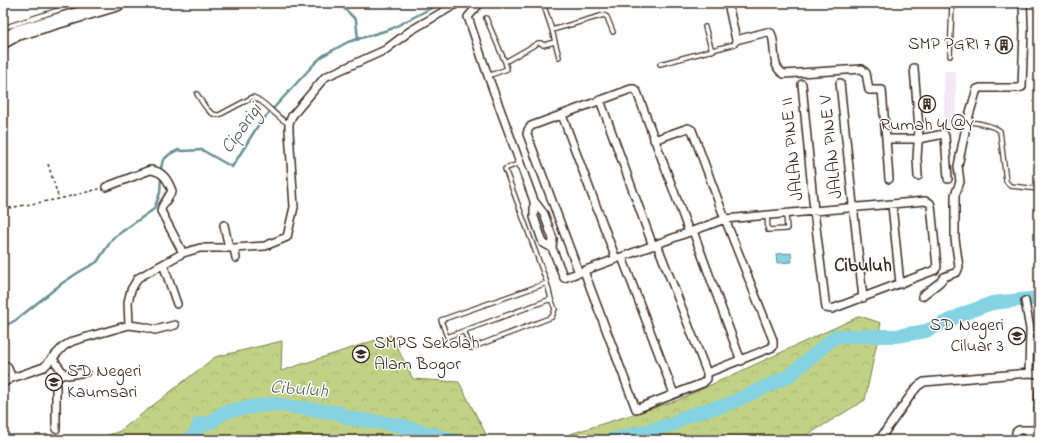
<svg xmlns="http://www.w3.org/2000/svg" width="1042" height="443" font-family="'Indie Flower',sans-serif">
  <defs>
    <pattern id="forest-crowns" width="20" height="18" patternUnits="userSpaceOnUse"><rect width="20" height="18" fill="#c1d286"/><path d="M2 6a3 3 0 1 1 6 0M12 15a3 3 0 1 1 6 0" fill="none" stroke="#a7b473"/></pattern>
  </defs>
  <rect width="100%" height="100%" fill="#fff"/>
  <filter id="ink" filterUnits="userSpaceOnUse"><feTurbulence type="fractalNoise" baseFrequency=".025" numOctaves="2"/><feDisplacementMap in="SourceGraphic" scale="8" xChannelSelector="R" yChannelSelector="G"/><feConvolveMatrix kernelMatrix="1 2 1 2 8 2 1 2 1" color-interpolation-filters="sRGB"/></filter>
  <g filter="url(#ink)">
    <path fill="#f5e8f4" d="M944,71H956V117L964,116L965,127L944,128Z"/>
    <path fill="url(#forest-crowns)" stroke="#7e7e52" d="M860,316L881,323L865,400L799,440H557L564,436L678,400Z
      M391,335L413,379L459,382L489,440H94L120,431L215,357L282,341L281,371Z"/>
    <path fill="#84d2e2" stroke="#678f94" d="M791,253L792,262L777,263L776,254Z"/>
    <g fill="none" stroke-linecap="round" stroke-linejoin="round">
      <path stroke="#678f94" stroke-width="2.5" d="M339,3L356,20L358,40
        M161,172V168L163,160L170,154L178,150L183,151L202,150L232,167L259,124L316,62L324,55L348,42L391,29L441,3
        M3,327L16,320L61,284L79,272L97,262L113,238L154,209L160,193L161,177"/>
      <path stroke="#84d2e2" stroke-width="14" d="M185,440C196,436 196,434 199,424H205L213,421L223,413L233,410L272,404L340,413L347,418L399,425L452,440
        M611,440L674,424L684,417L694,414L708,409L724,406L789,376L836,336H896L926,331L965,313L992,303L1039,298"/>
      <g stroke="#3b2a1e" stroke-width="6">
        <path id="service" d="M543,3L552,30L559,57
          M486,18L505,62
          M705,27L712,51
          M3,28L80,3
          M552,30L604,15L607,17L613,32
          M950,56L952,3
          M660,64L735,44L737,42L736,40
          M488,76L507,69L505,62L538,43H541L543,45L555,42
          M197,94C202,102 209,116 219,115L253,97C267,102 275,117 288,123
          M968,122C975,122 995,126 1000,131L1006,181L1010,186L1039,189
          M520,163L505,169L547,283L551,299L447,337L441,320L547,283
          M767,215L768,230L787,229L786,214
          M464,331L471,348L552,317L555,309L551,299"/>
      </g>
      <g stroke="#3b2a1e" stroke-width="10">
        <path id="minor" d="M480,3L468,17L488,76L534,201L544,214L553,239L552,248L564,278L725,219L925,201L930,203L931,205L937,267L935,270L832,309L826,308L814,211L802,84
          M728,3L736,40L767,32L771,33C777,46 770,67 784,74L862,69L866,73L869,90H882L886,139H919L944,134L945,136L948,179
          M914,68L919,128L917,158L918,176
          M840,83L863,298
          M600,100L653,246
          M562,115L616,259
          M886,139L889,179
          M106,187L150,170C163,171 168,180 172,191L162,207L161,211L183,253
          M534,201V217L543,243L552,248
          M892,205L900,284
          M224,225L229,248
          M693,231L741,361
          M657,244L707,373
          M234,248L236,258
          M622,257L674,394
          M163,264L177,304
          M584,271L636,409L703,383L707,379V373L773,347V340L725,219L692,130L688,128L654,140
          M579,273L527,134L528,130L531,126L631,89H634L637,92L689,232
          M922,296L940,282L944,277L957,272L959,267L955,239V195L960,182L958,166L967,122L977,89L980,88H1018L1022,87L1024,31L1023,3
          M1025,301L1030,329L1029,373
          M129,325L144,327L155,330L175,325
          M53,359L64,374L68,375L86,372
          M7,366L12,378
          M3,383L12,378L44,367L64,346L73,341L129,325L128,302L131,290L138,278L183,253L200,248H234L265,246L287,237L294,207L289,131V123L292,116L325,77L385,50L410,31L458,3
          M56,429V381L59,377L64,374
          M1038,430L1039,391
          M879,440L913,392L918,386L924,382L1029,373L1039,374
          M1016,440V432L1019,430H1039"/>
      </g>
      <g stroke="#3b2a1e" stroke-width="17">
        <path id="motorway" d="M3,41L17,33L118,3"/>
      </g>
      <path stroke="#3b2a1e" stroke-width="1.5" stroke-dasharray="3 3" stroke-linecap="butt" d="M48,164L59,199
        M3,209L59,199L99,189"/>
      <use href="#service" stroke="#fff" stroke-width="3.5"/>
      <use href="#minor" stroke="#fff" stroke-width="7"/>
      <use href="#motorway" stroke="#fff" stroke-width="14"/>
    </g>
  </g>
  <defs>
    <g id="building-ring" transform="scale(0.9)"><circle r="9.5" fill="#fff" stroke="#3b2a1e" stroke-width="1.5"/><path d="M-4-6H4V6H1V3H-1V6H-4ZM-2.5-4.3h1.7v1.8h-1.7ZM.8-4.3h1.7v1.8H.8ZM-2.5-1h1.7V.8h-1.7ZM.8-1h1.7V.8H.8Z" fill="#3b2a1e"/></g>
    <g id="school-ring" transform="scale(0.9)"><circle r="9.5" fill="#fff" stroke="#3b2a1e" stroke-width="1.5"/><path d="M0-5L7-2L0 1L-7-2ZM-4 1L0 2.5L4 1V4Q0 6-4 4Z" fill="#3b2a1e"/></g>
  </defs>
  <g fill-rule="evenodd">
    <use href="#building-ring" x="1004" y="45"/>
    <use href="#building-ring" x="927" y="104"/>
    <use href="#school-ring" x="1017" y="336"/>
    <use href="#school-ring" x="361" y="354"/>
    <use href="#school-ring" x="54" y="382"/>
  </g>
  <g text-anchor="middle" dominant-baseline="central" stroke-width="3" stroke-linejoin="round" paint-order="stroke">
    <g font-size="18" fill="#3b2a1e" stroke="#fff" text-anchor="end">
      <text x="991" y="45">SMP PGRI 7</text>
      <text x="927" y="126" text-anchor="middle">Rumah 4L@Y</text>
      <text x="1004" y="326">SD Negeri<tspan x="1004" dy="21">Ciluar 3</tspan></text>
      <text x="374" y="344" text-anchor="start">SMPS Sekolah<tspan x="374" dy="21">Alam Bogor</tspan></text>
      <text x="67" y="372" text-anchor="start">SD Negeri<tspan x="67" dy="21">Kaumsari</tspan></text>
    </g>
    <g font-size="18" fill="#3b2a1e" stroke="#fff">
      <text transform="translate(832 147) rotate(-96)">JALAN PINE V</text>
      <text transform="translate(793 149) rotate(-96)">JALAN PINE II</text>
    </g>
    <g font-size="19" font-style="italic" fill="#515c59" stroke="#fff">
      <text transform="translate(242 129) rotate(-54)">Ciparigi</text>
      <text transform="translate(299 390) rotate(5)">Cibuluh</text>
    </g>
    <g font-size="19" font-weight="bold" fill="#3b2a1e" stroke="#fff">
      <text x="863" y="266">Cibuluh</text>
    </g>
  </g>
  <rect width="1042" height="443" fill="none" stroke="#fff" stroke-width="16"/>
  <rect x="8" y="8" width="1026" height="427" fill="none" stroke="#3b2a1e" stroke-width="1.5" filter="url(#ink)"/>
</svg>
